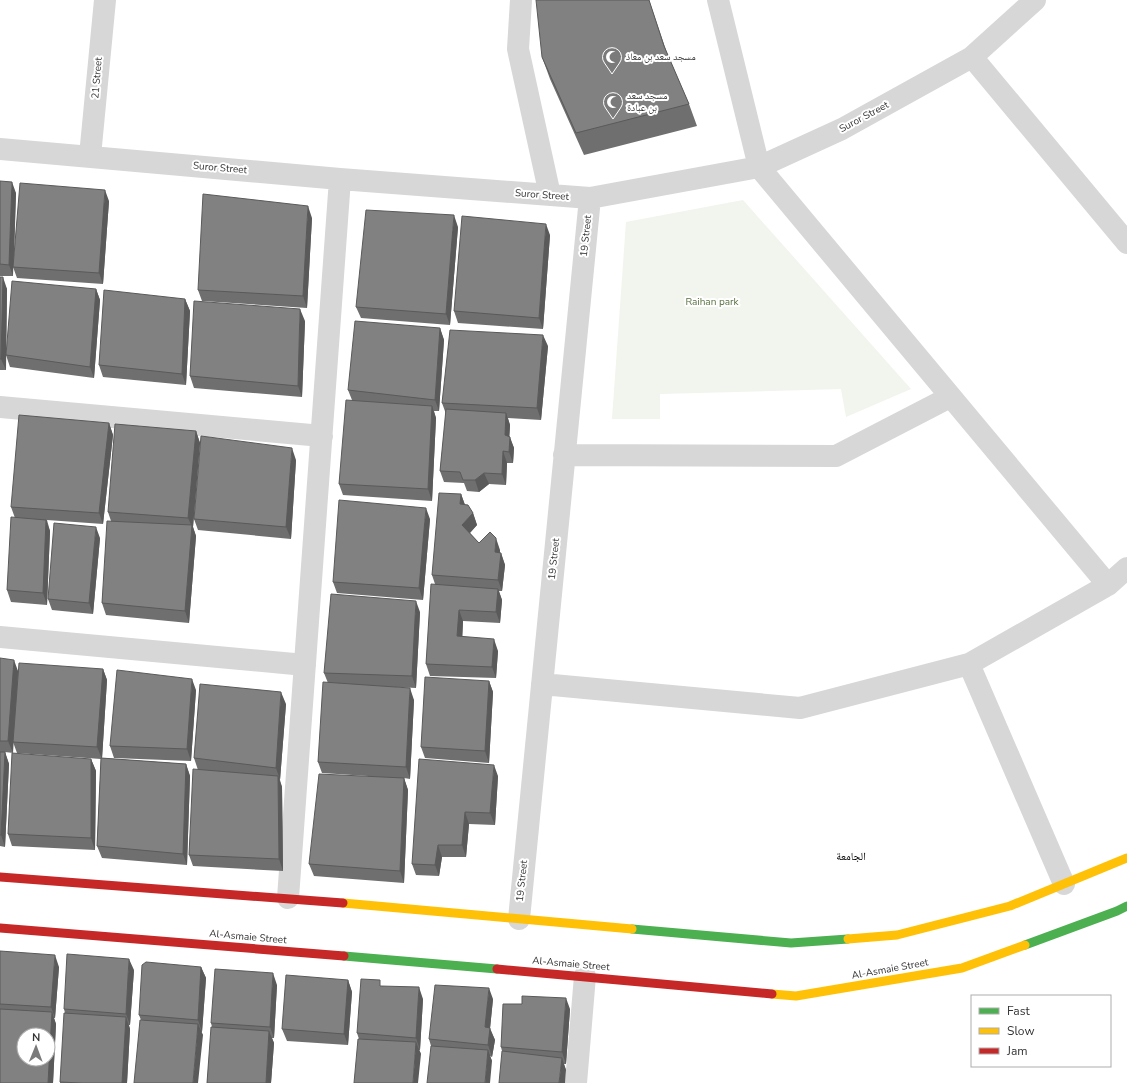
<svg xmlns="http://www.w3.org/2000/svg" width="1127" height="1083" font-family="'Nunito Sans','Noto Naskh Arabic',sans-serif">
  <rect width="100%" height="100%" fill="#fff"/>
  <path fill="#f1f5ed" d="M743,200L911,389L846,417L841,389L660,394V419H612L626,222Z"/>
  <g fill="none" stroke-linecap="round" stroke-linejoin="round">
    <path stroke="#d7d7d7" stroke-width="22" d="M521,0L518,49L550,195
      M718,0L759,167L1108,585
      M972,57L1127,243
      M0,149L340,179L590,198L759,167L842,129L972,57L1035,0
      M90,156L105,0
      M0,407L322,436
      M564,455L836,456L950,397
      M0,637L305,665
      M969,664L1064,884
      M542,684L800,708L969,664L1108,585L1127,568
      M288,898L340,179
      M519,919L590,198
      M576,1083L585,976"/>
    <path stroke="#4caf50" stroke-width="9" d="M632,929L791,943L848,939
      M1025,945L1117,911L1127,906
      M344,956L497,969"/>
    <path stroke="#ffc107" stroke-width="9" d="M343,903L632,929
      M848,939L897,935L1010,906L1127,858
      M772,994L796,996L962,968L1025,945"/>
    <path stroke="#c62828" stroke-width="9" d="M0,877L343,903
      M0,928L344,956
      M497,969L772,994"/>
  </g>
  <path fill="#6f6f6f" d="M649,0L667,53L689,104L697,126L584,155L550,79L542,57Z
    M0,181L16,193L14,261L109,201L103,284L17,278L13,267V276H0Z
    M312,218L307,308L202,301L198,290Z
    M458,227L450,325L361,318L356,307Z
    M550,235L543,329L458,323L454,311Z
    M0,277L7,289L6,355L96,289L100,300L94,378L10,367L6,355V370H0Z
    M185,299L190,311L186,385L103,377L99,365Z
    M305,321L302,397L194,388L190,376Z
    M440,328L444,340L439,411H434L436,418L432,501L343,495L339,484L352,400L348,390Z
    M548,346L541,420L508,418L510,425L509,436L514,448L513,463H507L506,485L489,484L479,492L467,491L464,483L444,482L440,471L446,414L442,403Z
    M109,423L113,435L103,524L47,520L50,531L47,605L11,602L7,590L15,518L11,507Z
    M196,431L200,443L193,527L196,536L189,623L106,615L102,603L111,521L108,512Z
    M296,460L291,539L198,530L194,519Z
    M461,494L465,505L473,513L477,525L470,533L479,543L500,550V553H501L505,565L502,591H499L502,600L500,623L463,621L462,636L498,651L496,678L430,676L426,664L435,584L432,575Z
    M430,519L423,600L337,593L333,582Z
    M100,538L93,614L52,610L48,599Z
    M420,612L416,688L396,687L414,700L410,779L404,778L408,790L404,883L314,876L309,864L368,776L322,773L318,762L328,683L324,673Z
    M0,658L18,671L103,669L107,680L102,758L186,764L190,776L187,865L102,858L97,846L101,759L17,753L13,742V753L5,752L9,764L5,847L0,846Z
    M489,681L493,692L489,763L425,758L421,747Z
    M196,690L191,761L114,758L110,746Z
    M286,704L280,780L282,787L283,871L193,866L189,855L198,770L194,758Z
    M91,759L96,771L95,850L12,846L8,834Z
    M498,776L495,825L469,824L466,857H442L439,876L416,875L412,864Z
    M0,951L59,967L55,1018H54L56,1024L53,1083H0Z
    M201,967L206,978L202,1032H201L203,1035L141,1020L139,1015Z
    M134,970L130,1025H129L130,1029L127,1083H60V1082L65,1013L64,1009Z
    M348,980L352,992L348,1045L287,1041L282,1029Z
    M277,985L274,1038H272L274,1043L271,1083H207L212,1027L211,1023Z
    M382,986L423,999L420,1050H419L421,1054L359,1039L357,1033Z
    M493,999L490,1028L495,1040L492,1057L490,1056L492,1061L431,1046L429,1039Z
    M570,1009L566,1064H564L566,1070L502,1051L501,1047Z"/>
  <path fill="#5a5a5a" d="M12,182L16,193L13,276L9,265Z
    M105,190L109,201L103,284L99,273Z
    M308,206L312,218L307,308L303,296Z
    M454,215L458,227L450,325L446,314Z
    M546,224L550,235L543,329L539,318Z
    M3,277L7,289L6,370L1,359Z
    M96,289L100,300L94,378L90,367Z
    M185,299L190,311L186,385L182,374Z
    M300,309L305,321L302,397L298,386Z
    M440,328L444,340L439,411L435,400Z
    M543,335L548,346L541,420L537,408Z
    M432,406L436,418L432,501L428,489Z
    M506,413L510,425L509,447L505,435Z
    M109,423L113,435L103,524L99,513Z
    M196,431L200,443L193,527L196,536L189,623L185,611L192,527L188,518Z
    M510,437L514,448L513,463L509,452Z
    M292,448L296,460L291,539L286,527Z
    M503,451L507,463L506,485L502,474Z
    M484,473L489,484L479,492L475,480Z
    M461,494L465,505L460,504Z
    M426,508L430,519L423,600L419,588Z
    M473,513L477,525L467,536L462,525Z
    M46,520L50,531L47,605L43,593Z
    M96,527L100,538L93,614L89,603Z
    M496,538L500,550L499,564L495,552Z
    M501,553L505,565L502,591L498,580Z
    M498,589L502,600L500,623L496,612Z
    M416,601L420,612L416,688L412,676Z
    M459,610L463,621L462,648L457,636Z
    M494,639L498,651L496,678L492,667Z
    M14,660L18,671L13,753L8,741Z
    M103,669L107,680L102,759L97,747Z
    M192,679L196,690L191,761L187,749Z
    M489,681L493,692L489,763L485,751Z
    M410,688L414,700L410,779L406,767Z
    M281,692L286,704L280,780L276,768Z
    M5,752L9,764L5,847L1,835Z
    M91,759L96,771L95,850L91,838Z
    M186,764L190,776L187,865L183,854Z
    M494,765L498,776L495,825L490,813Z
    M278,776L282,787L283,871L279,859Z
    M404,778L408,790L404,883L400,871Z
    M465,812L469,824L466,857L462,845Z
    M438,845L442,857L439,876L435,865Z
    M55,955L59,967L55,1018L51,1007Z
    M129,959L134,970L130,1025L126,1014Z
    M201,967L206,978L202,1032L198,1020Z
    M273,973L277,985L274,1038L270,1027Z
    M348,980L352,992L348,1045L344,1034Z
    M419,987L423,999L420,1050L416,1038Z
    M489,988L493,999L490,1029L495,1040L492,1057L488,1045L485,1027Z
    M566,998L570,1009L566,1064L562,1052Z
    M52,1012L56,1024L53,1083H48Z
    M126,1017L130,1029L127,1083H122Z
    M198,1024L203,1035L198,1083H193Z
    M269,1031L274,1043L271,1083H266Z
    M416,1042L421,1054L418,1083H413Z
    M488,1050L492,1061L490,1083H485Z
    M562,1058L566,1070L565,1083H559Z"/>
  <path fill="#818181" stroke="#5a5a5a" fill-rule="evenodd" d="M536,0H649L664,46L689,104L576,133L542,57Z
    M0,181L12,182L9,265L0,264Z
    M20,183L105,190L99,273L13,267Z
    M203,194L308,206L303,296L198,290Z
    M366,210L454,215L446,314L356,307Z
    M462,216L546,224L539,318L454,311Z
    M0,277H3L1,359H0Z
    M12,281L96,289L90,367L6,355Z
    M104,290L185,299L182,374L99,365Z
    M194,301L300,309L298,386L190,376Z
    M355,321L440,328L435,400L348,390Z
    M450,330L543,335L537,408L442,403Z
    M346,400L432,406L428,489L339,484Z
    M446,409L506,413L505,435L510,437L509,452L503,451L502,474L484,473L475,480H463L460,472L440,471Z
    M19,415L109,423L99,513L11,507Z
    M115,424L196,431L188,518L108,512Z
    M201,436L292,448L286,527L194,519Z
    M439,493L461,494L460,504L468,505L473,513L462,525L479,543L490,532L496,538L495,552L501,553L498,580L432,575Z
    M339,500L426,508L419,588L333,582Z
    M11,517L46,520L43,593L7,590Z
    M107,521L192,525L185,611L102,603Z
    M54,523L96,527L89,603L48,599Z
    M431,584L498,589L496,612L459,610L457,636L494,639L492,667L426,664Z
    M331,594L416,601L412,676L324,673Z
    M0,658L14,660L8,741H0Z
    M19,663L103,669L97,747L13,742Z
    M117,670L192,679L187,749L110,746Z
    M425,677L489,681L485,751L421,747Z
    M323,682L410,688L406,767L318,762Z
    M200,684L281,692L276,768L194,758Z
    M0,752H5L1,835H0Z
    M12,753L91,759V838L8,834Z
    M101,758L186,764L183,854L97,846Z
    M419,759L494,765L490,813L465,812L462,845H438L435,865L412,864Z
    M193,769L278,776L279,859L189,855Z
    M319,774L404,778L400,871L309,864Z
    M0,951L55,955L51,1007L0,1004Z
    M67,954L129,959L126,1014L64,1009Z
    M146,962L201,967L198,1020L139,1015L142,965Z
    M215,969L273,973L270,1027L211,1023Z
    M286,975L348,980L344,1034L282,1029Z
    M361,979L380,980V986L419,987L416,1038L357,1033Z
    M435,985L489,988L485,1027L490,1028L488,1045L429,1039Z
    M522,996L566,998L562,1052L501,1047L503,1004H522Z
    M0,1009L52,1012L48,1083H0ZM24,1035H48V1059H24Z
    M64,1013L126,1017L122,1083H82L60,1082Z
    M140,1020L198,1024L193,1083H134Z
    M211,1027L269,1031L266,1083H207Z
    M358,1039L416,1042L413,1083H354Z
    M431,1046L488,1050L485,1083H427Z
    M502,1051L562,1058L559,1083H499Z"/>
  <defs>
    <g id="mosque-pin" transform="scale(1)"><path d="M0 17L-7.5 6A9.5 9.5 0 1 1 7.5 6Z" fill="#7a7a7a" stroke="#fff"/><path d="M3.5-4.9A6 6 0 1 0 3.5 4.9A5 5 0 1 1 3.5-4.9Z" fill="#fff"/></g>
  </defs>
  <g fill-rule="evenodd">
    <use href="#mosque-pin" x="612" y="57"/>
    <use href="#mosque-pin" x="613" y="102"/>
  </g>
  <g text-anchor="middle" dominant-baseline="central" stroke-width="4" stroke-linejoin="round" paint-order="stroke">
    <g font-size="10" fill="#333" stroke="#fff" text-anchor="start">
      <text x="626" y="57">مسجد سعد بن معاذ</text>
      <text x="627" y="96">مسجد سعد<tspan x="627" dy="12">بن عبادة</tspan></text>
    </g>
    <g font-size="10" fill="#333" stroke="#fff">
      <text transform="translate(97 78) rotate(-85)">21 Street</text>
      <text transform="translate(864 117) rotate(-28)">Suror Street</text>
      <text transform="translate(220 168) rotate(5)">Suror Street</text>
      <text transform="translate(542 195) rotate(4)">Suror Street</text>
      <text transform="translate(586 236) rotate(-84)">19 Street</text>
      <text transform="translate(554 559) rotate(-84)">19 Street</text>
      <text transform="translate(522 881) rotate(-84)">19 Street</text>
      <text transform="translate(248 937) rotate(5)">Al-Asmaie Street</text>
      <text transform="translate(571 964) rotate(5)">Al-Asmaie Street</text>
      <text transform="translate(890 969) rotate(-10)">Al-Asmaie Street</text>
    </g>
    <g font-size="10" fill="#56703f" stroke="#fff">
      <text x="712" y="302">Raihan park</text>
    </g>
    <g font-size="11" fill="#000" stroke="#fff">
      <text x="851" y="856">الجامعة</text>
    </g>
  </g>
  <rect x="971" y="995" width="140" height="72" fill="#ffffff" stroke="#adadad"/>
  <rect x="979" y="1008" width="20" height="6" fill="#4caf50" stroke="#adadad"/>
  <text x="1007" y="1015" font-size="12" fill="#333333">Fast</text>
  <rect x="979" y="1028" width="20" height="6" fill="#ffc107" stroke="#adadad"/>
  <text x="1007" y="1035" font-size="12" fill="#333333">Slow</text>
  <rect x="979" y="1048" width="20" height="6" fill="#c62828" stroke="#adadad"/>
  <text x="1007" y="1055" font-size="12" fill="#333333">Jam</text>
  <g transform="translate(36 1047) rotate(1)"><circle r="19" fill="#ffffff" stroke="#adadad"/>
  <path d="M0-3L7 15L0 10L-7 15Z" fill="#7a7a7a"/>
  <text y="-6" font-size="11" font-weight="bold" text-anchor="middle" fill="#333333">N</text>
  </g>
</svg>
